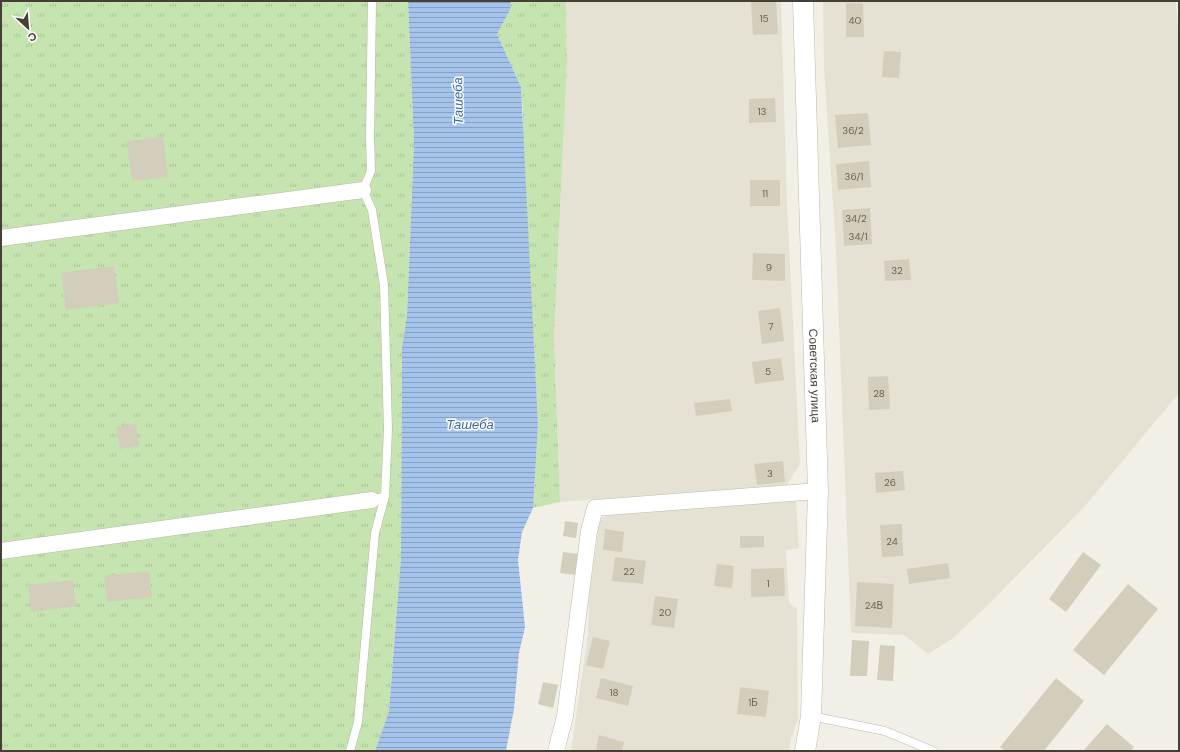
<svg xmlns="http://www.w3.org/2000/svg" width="1180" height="752" font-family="'DM Sans',sans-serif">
  <defs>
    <pattern id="grass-tufts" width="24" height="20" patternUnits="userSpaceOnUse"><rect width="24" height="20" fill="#c5e4b0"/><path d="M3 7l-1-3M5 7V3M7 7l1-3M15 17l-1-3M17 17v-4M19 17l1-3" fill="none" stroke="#aac598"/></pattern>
    <pattern id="water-rules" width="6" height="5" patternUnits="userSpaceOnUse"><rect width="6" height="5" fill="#a5c4eb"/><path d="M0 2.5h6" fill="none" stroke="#88a1bf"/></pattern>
  </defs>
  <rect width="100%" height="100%" fill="#f2f0e6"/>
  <path fill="#e5e2d4" d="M566,1H781L787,203L800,464L787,485L560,502L554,337L567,64Z
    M823,1H1176L1179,45V393L1085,506L989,604L952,639L928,654L904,635L851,633L836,249L824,68Z
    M796,501L799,548L786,550L789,603L797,608L798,719L791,738L789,751H571L588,634L589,597L599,525L602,518L609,515Z"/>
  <path fill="url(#grass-tufts)" d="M1,1H408L414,142L407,315L402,348L401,557L389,711L375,751H1Z
    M511,1H566L567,64L554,337L560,502L533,508L538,425L523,143V114L521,87L497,34L510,10Z"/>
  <path fill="url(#water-rules)" d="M408,1H511L510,10L497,34L521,87L538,425L533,508L522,532L518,560L525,627L519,653L514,709L506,751H375L389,711L401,557L402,348L407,315L414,142Z"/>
  <path fill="#d3cdbc" d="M776,1L778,34L753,35L751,2Z
    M846,3H863L864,37H846Z
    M884,51L901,52L899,78L882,77Z
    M775,98L776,122L749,123V99Z
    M868,113L871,145L838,148L835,115Z
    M163,137L168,177L132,181L127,141Z
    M869,161L871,187L838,190L836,164Z
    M750,180H780V206H750Z
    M870,208L872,244L844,246L842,210Z
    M753,253L785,254V281L752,280Z
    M909,259L911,280L885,281L884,261Z
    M114,266L119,303L66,310L61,273Z
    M780,308L784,341L762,344L758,311Z
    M781,358L784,380L755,384L752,362Z
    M888,376L890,409L869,410L868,377Z
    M730,399L732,411L696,416L694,403Z
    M136,424L139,446L120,449L116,427Z
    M783,461L785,482L757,485L754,464Z
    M903,471L905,490L876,493L875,473Z
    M565,521L578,523L576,538L563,536Z
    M902,524L903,556L882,557L880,525Z
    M605,529L624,532L622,552L603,550Z
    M740,536H764V547L740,548Z
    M563,552L578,554L575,575L560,573Z
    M1083,552L1101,565L1066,612L1049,599Z
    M615,557L646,561L643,584L612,581Z
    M948,563L950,578L909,584L907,569Z
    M717,564L734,566L732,588L714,586Z
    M784,568L785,596L751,597V569Z
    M149,571L152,597L107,602L104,576Z
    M73,580L76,606L31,612L28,585Z
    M857,582L894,584L892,628L855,626Z
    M1128,584L1158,609L1104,675L1073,650Z
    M655,596L678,599L674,628L651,625Z
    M593,637L610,641L603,669L586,665Z
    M852,640L869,641L867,676H850Z
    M880,645L895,646L893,681L877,680Z
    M601,678L633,686L628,706L596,698Z
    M1056,678L1084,701L1044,751H1005L1000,747Z
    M543,682L558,685L553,708L538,704Z
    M740,687L769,691L766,717L737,714Z
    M1107,724L1134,747L1131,751H1083Z
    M599,735L624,742L622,751H596Z"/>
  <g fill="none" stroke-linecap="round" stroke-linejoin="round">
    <g stroke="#bcb9a9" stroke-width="9">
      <path id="service" d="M372,500L385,496L388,429L384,285L372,210L363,190L371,171L370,137L372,1
        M811,716L885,731L933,751
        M350,751L358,722L375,533L385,496"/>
    </g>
    <g stroke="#bcb9a9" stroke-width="17">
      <path id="minor" d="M1,238L363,190
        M1,551L372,500
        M556,751L565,716L589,531L595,508L818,491"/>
    </g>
    <g stroke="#bcb9a9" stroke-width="21">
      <g id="tertiary">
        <path id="s1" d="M803,1L818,491L811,716L805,751"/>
      </g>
    </g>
    <use href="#service" stroke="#fff" stroke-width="8"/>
    <use href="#minor" stroke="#fff" stroke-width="16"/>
    <use href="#tertiary" stroke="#fff" stroke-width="20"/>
  </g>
  <g text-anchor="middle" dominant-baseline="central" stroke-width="3" stroke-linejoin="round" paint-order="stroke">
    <g font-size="10" fill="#686357">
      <text x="764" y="18">15</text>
      <text x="855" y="20">40</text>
      <text x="762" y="111">13</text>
      <text x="853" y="130">36/2</text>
      <text x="854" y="176">36/1</text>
      <text x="765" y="193">11</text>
      <text x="856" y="218">34/2</text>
      <text x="858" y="236">34/1</text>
      <text x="769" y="267">9</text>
      <text x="897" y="270">32</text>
      <text x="771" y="326">7</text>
      <text x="768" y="371">5</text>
      <text x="879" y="393">28</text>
      <text x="770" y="473">3</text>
      <text x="890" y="482">26</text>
      <text x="892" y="541">24</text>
      <text x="629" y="571">22</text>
      <text x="768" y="583">1</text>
      <text x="874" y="605">24В</text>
      <text x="665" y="612">20</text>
      <text x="614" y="692">18</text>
      <text x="753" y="702">1Б</text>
    </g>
    <g font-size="12" fill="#444035" stroke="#fff">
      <text stroke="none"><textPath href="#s1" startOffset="375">Советская улица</textPath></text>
    </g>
    <g font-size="13" font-style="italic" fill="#3567a9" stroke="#fff">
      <text transform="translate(458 101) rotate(-91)">Ташеба</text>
      <text x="470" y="424">Ташеба</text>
    </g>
  </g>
  <rect width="1180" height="752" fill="none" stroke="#444035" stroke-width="4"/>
  <g transform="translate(28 28) rotate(154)" stroke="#ffffff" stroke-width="3" paint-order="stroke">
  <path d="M0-3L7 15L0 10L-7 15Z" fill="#444035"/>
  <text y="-6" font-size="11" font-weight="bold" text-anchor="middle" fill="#444035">С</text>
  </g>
</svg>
